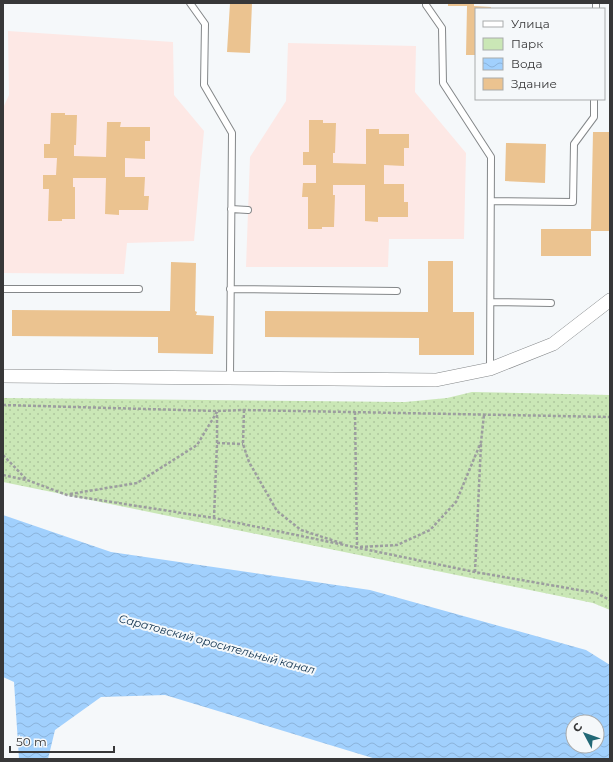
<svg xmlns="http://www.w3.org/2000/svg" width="613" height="762" font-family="Montserrat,sans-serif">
  <defs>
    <pattern id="green-dots" width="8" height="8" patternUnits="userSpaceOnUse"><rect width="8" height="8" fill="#cae7b6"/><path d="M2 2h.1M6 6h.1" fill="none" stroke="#aec79d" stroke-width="1.8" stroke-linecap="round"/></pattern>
    <pattern id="water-waves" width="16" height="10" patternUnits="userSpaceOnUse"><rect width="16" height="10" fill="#a1d0fd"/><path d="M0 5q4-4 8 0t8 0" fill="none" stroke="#8bb3da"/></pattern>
  </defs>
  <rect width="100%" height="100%" fill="#f5f8fa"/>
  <path fill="#fde8e5" d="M8,31L173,42L174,95L204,131L194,241L127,243L124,274L3,273V108L9,95Z
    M288,43L416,46L415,92L466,153L464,239H389L388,267H246L250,157L286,101Z"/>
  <path fill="url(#green-dots)" d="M472,392L610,395V610L593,603L3,482V398L405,402L447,398Z"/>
  <path fill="url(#water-waves)" fill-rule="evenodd" d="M3,515L111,552L370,590L586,650L610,665V759H376L165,695L101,697L55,730L48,759H19L14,682L3,677ZM573,722H597V746H573Z"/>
  <path fill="#ebc390" d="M230,3H252L250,53L227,52Z
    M448,3H474V6L491,7V9H476V55H466L467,6H448Z
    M51,113H65V115H77L76,145H74V156L106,157L107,122H121L120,127H150V141H145V159L125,158V177H145L144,196H149L148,210H119V215L105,214L106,178H73V187H75V219H62V221H48L49,189H43V175H56L57,158H44V144H50Z
    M309,120H323V123H336L335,153H333V163L366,164V129H379V134H409V148H404V166L384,165V184H404V202H408V217H378V222L365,221V185H333V195H335L334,227H322V229H308V197H302L303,183H316V165H303V152H309Z
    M593,132H610V231H591V256H541V229H591Z
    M506,143L546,144L545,183L505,181Z
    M428,261H453V312H474V355H419V338L265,337V311L428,312Z
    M171,262L196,263L195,311L197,312L196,315L214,316L213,354L158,353V337L12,336V310L170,311Z"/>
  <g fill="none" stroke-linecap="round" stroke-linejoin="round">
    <g stroke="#848789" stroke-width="8">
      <path id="service" d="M190,3L205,24L204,85L232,133L230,377
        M426,3V5L442,28L443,83L491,157L490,369
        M596,9V3
        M491,201L573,202L574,144L594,117V99
        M231,209L248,210
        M3,289H139
        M230,289L397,291
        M491,302L551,303"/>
    </g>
    <g stroke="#848789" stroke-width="14">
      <path id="minor" d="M3,376L436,380L490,369L553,344L610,300"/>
    </g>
    <path stroke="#9c9d9f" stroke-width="2.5" stroke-dasharray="3 2" stroke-linecap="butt" d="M3,405L217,411L244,410L610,417
      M244,410L243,444L249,462L277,511L301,530L344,544
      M355,412L357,548
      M217,443L243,444
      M3,455L27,480L67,495L214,518L475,572L596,593L610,600
      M3,475L26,480
      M70,494L137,483L197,445L217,412
      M214,518L217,443V412
      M360,547L397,545L430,530L456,502L481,442L484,415
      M475,572L481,444"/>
    <use href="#service" stroke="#fff" stroke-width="6"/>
    <use href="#minor" stroke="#fff" stroke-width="13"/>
  </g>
  <g text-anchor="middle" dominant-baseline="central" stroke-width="4" stroke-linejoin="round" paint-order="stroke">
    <g font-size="11" font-style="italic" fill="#0a2d4a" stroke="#f5f8fa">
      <text transform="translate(217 644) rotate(15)">Саратовский оросительный канал</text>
    </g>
  </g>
  <rect width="613" height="762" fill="none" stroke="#373738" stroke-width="8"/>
  <rect x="475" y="8" width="130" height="92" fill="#f5f8fa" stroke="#a9abac"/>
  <rect x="483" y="21" width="20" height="6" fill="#ffffff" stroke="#a9abac"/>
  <text x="511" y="28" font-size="12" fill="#373738">Улица</text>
  <rect x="483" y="38" width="20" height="12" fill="#cae7b6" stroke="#a9abac"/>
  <text x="511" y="48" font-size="12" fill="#373738">Парк</text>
  <rect x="483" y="58" width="20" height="12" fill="url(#water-waves)" stroke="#a9abac"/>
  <text x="511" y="68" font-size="12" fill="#373738">Вода</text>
  <rect x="483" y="78" width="20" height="12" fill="#ebc390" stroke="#a9abac"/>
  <text x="511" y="88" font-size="12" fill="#373738">Здание</text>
  <g transform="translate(585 734) rotate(311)"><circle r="19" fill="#f5f8fa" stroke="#a9abac"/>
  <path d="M0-3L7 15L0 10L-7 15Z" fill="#216876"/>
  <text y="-6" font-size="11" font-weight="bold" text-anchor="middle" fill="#373738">С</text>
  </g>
  <path d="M10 746v6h104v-6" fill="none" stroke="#373738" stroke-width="2"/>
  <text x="16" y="746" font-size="12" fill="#373738" stroke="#f5f8fa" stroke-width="3" paint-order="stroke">50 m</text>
</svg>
